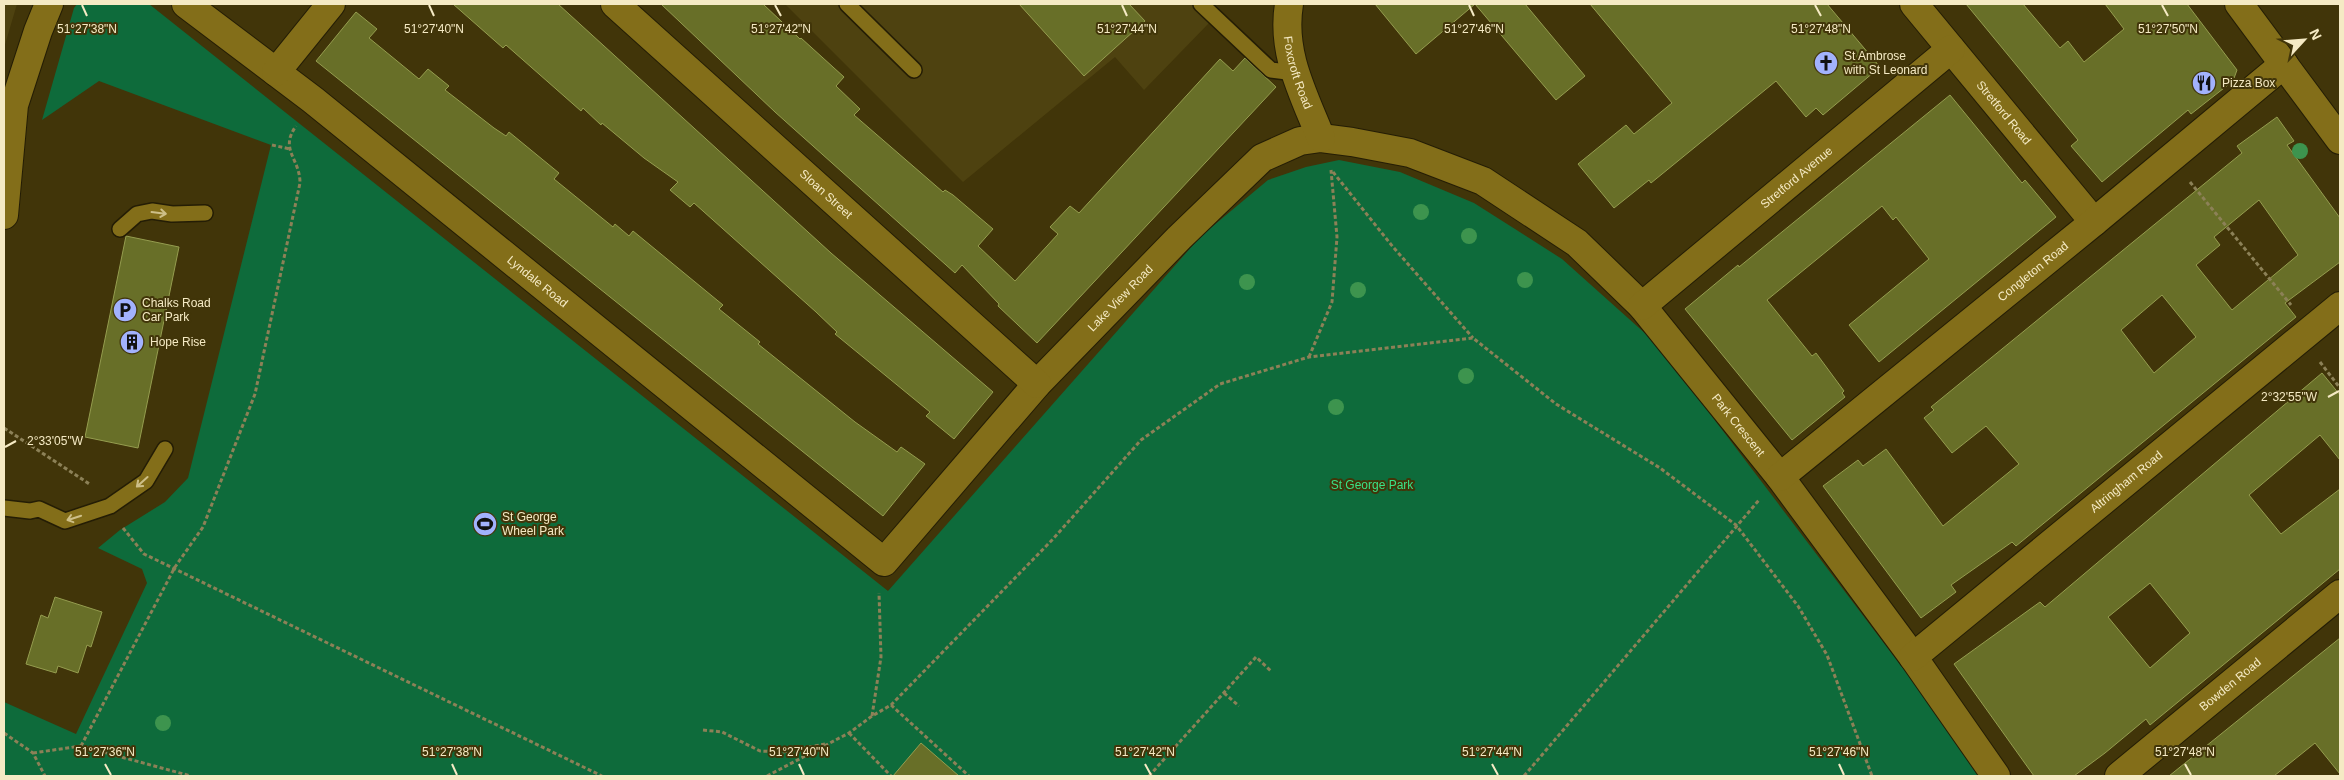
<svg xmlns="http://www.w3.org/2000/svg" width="2344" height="780" font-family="Helvetica,sans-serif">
  <rect width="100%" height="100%" fill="#413509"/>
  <path fill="#4e4210" d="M4,4H17L4,48Z
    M785,4H1208L1214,11L1209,23L1144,90L1115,57L963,182Z"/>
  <path fill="#0e6b3b" d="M77,4H149L888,591L1201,236L1268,180L1306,167L1339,160L1400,172L1474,203L1562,259L1657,344L1918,688L1980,776H4V702L76,734L147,583L142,569L98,548L120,530L165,502L188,478L271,145L99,81L42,120L74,8Z"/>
  <path fill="#686f28" stroke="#959d4f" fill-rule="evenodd" d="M453,4H558L831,253L993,392L954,439L926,416L930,412L835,334L837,332L816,312L694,203L690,207L670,190L678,182L644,158L602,123L601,125L583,108L581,111L506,45L503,48Z
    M661,4H763L800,39L801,38L844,77L836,86L860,109L854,115L943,192L945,190L953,195L993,229L978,246L1015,281L1058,234L1050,227L1070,206L1079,213L1220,59L1233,71L1245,58L1276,87L1037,343L998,306L999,304L962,265L955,273L775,112Z
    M1019,4H1129L1145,21L1084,76Z
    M1375,4H1525L1585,76L1556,100L1475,4L1416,54Z
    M1590,4H1827L1880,67L1823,115L1816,108L1806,117L1776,81L1651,183L1649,180L1614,208L1578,164L1626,125L1634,134L1672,103Z
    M1966,4H2023L2060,48L2068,41L2084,62L2124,29L2105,4H2187L2237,70L2233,81L2191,114L2188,110L2102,182L2071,146L2078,140Z
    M356,12L377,29L369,38L419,79L428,69L449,86L445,90L494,128L506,136L509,132L559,173L554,179L613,227L615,224L629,236L633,231L723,305L719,309L760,342L758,344L855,422L897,452L901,447L925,464L883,516L316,61Z
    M1950,95L2022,183L2025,180L2056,217L1879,362L1849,325L1929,259L1896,217L1893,220L1882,206L1767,300L1812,356L1816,353L1844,391L1842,393L1845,397L1792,440L1685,309L1738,265L1739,267Z
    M2277,117L2294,141L2287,145L2340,218V262L2285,303L2296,317L2016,546L2012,542L1951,585L1956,592L1921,618L1823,486L1858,460L1863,466L1886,449L1943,526L2019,464L1986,426L1952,453L1924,418L1934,410L1931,407L2242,153L2237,146ZM2259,200L2298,255L2232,310L2196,265L2220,245L2214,237ZM2162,295L2196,337L2154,373L2121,330Z
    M126,236L179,247L138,448L85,437Z
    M2322,373L2340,395V460L2320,435L2249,495L2281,534L2340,489V569L2150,725L2146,719L2105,753L2074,776H2034L1954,664L2040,602L2045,607ZM2150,583L2190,633L2150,668L2108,617Z
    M55,597L102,612L91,647L87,645L78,673L58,666L56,673L26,664L41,615L48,618Z
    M2340,638V774L2315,743L2274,776H2169Z
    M921,743L959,776H893Z"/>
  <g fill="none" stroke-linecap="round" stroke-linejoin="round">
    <g stroke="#241d05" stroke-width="18">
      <path id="service" d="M847,4L914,70
        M1201,4L1271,70L1295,73
        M120,229L137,214L152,211L172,214L205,213
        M4,508L30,511L39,509L65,521L110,506L146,481L165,449"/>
    </g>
    <g stroke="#241d05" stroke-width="30">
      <g id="minor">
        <path id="s1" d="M186,4L313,100L884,562L1037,384L1179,238L1262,158L1300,141L1321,138L1352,142L1410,153L1483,181L1577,243L1642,306L1780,477L1913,657L1996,776"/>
        <path id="s2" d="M615,4L1037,384"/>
        <path id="s3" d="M1289,4C1281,53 1303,93 1321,138"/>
        <path id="s4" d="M1914,4L2094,222"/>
        <path d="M276,72L331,4"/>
        <path d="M4,215L14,105L38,31L49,4"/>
        <path id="s5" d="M1642,306L1951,49"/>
        <path id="s6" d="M1780,477L2094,222L2284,64"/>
        <path id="s7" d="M1913,657L2340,306"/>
        <path id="s8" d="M2119,776L2340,594"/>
      </g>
    </g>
    <g stroke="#241d05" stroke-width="30">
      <path id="secondary" d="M2239,4L2340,140"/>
    </g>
    <path stroke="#8c8157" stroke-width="3" stroke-dasharray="4 2.5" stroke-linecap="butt" d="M272,145L290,149
      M1333,172L1393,247L1473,338
      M2190,182L2291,305
      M1309,357L1332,302L1337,237L1331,170
      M2320,362L2340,388
      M4,428L91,485
      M123,528L144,554L602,776
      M1224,693L1239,706
      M891,705L969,776
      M872,716L881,657L879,593
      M703,730L722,732L760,751L783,752L825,744
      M4,733L33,753L45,776
      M849,733L891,776
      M81,746L175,567L203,527L255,394L300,183C300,158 279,150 296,126
      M33,753L81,746L191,776
      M767,776L849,733L872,716L891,705L1053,539L1141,440L1220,384L1309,357L1473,338L1556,404L1660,468L1736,525L1798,606L1827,655L1872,776
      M1149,776L1256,657L1271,671
      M1524,776L1759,500"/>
    <use href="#service" stroke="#836e19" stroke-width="15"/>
    <use href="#minor" stroke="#836e19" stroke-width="28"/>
    <use href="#secondary" stroke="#836e19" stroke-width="28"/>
  </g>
  <g fill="#3d944e">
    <circle cx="2300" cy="151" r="8"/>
    <circle cx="1421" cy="212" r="8"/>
    <circle cx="1469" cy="236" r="8"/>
    <circle cx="1525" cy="280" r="8"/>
    <circle cx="1247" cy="282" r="8"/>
    <circle cx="1358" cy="290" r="8"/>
    <circle cx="1466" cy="376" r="8"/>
    <circle cx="1336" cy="407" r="8"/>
    <circle cx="163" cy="723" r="8"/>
  </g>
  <defs><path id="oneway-shaft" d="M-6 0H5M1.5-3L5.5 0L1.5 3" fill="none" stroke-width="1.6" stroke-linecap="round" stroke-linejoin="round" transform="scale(1.25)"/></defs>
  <g stroke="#cdbf88">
    <use href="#oneway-shaft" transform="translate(159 213) rotate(7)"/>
    <use href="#oneway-shaft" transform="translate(142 482) rotate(138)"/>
    <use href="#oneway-shaft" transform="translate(74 518) rotate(162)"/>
  </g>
  <path fill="none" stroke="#f5eac4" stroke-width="2" d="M82,5L87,16M429,5L434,16M775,5L781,16M1122,5L1127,16M1469,5L1474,16M1815,5L1821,16M2162,5L2168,16M2328,397L2339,391M5,447L16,441M105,764L111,775M452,764L457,775M799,764L804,775M1145,764L1151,775M1492,764L1498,775M1839,764L1844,775M2185,764L2191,775"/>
  <defs>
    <g id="church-disc" transform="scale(1.25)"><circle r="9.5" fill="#a2b2fd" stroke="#413509"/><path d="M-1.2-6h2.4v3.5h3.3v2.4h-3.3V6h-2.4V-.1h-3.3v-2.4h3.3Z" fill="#111"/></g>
    <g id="restaurant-disc" transform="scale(1.25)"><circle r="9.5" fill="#a2b2fd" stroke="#413509"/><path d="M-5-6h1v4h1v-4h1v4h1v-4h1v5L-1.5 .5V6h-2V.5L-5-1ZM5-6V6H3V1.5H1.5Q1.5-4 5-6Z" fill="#111"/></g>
    <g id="parking-disc" transform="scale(1.25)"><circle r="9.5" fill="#a2b2fd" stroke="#413509"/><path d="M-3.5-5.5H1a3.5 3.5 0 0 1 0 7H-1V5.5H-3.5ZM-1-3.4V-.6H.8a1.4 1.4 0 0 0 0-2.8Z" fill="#111"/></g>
    <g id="building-disc" transform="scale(1.25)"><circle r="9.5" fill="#a2b2fd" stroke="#413509"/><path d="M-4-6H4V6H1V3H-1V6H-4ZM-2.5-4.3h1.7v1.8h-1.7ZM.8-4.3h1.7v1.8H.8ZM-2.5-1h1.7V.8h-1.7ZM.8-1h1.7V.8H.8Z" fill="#111"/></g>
    <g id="stadium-disc" transform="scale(1.25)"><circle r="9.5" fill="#a2b2fd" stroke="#413509"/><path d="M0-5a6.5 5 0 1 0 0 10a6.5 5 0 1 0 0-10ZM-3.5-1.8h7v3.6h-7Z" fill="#111"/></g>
  </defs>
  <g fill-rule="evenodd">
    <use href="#church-disc" x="1826" y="63"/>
    <use href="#restaurant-disc" x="2204" y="83"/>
    <use href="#parking-disc" x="125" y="310"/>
    <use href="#building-disc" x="132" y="342"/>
    <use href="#stadium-disc" x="485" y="524"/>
  </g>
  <g text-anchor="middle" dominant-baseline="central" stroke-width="4" stroke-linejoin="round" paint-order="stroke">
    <g font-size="12" fill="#f5eac4" stroke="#413509" text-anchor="start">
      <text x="1844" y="56">St Ambrose<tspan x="1844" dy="14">with St Leonard</tspan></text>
      <text x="2222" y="83">Pizza Box</text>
      <text x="142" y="303">Chalks Road<tspan x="142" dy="14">Car Park</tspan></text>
      <text x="150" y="342">Hope Rise</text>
      <text x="502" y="517">St George<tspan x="502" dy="14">Wheel Park</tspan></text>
    </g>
    <g font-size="12" fill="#f5eac4" stroke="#413509">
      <text stroke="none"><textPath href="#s3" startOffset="70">Foxcroft Road</textPath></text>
      <text stroke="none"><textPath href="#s4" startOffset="141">Stretford Road</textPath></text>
      <text stroke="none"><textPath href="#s5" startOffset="201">Stretford Avenue</textPath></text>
      <text stroke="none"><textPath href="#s2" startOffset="284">Sloan Street</textPath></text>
      <text stroke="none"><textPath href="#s6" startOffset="326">Congleton Road</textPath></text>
      <text stroke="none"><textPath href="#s1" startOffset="448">Lyndale Road</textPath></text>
      <text stroke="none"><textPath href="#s1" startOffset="1248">Lake View Road</textPath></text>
      <text stroke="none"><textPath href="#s1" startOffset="2035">Park Crescent</textPath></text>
      <text stroke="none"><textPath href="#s7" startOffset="276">Altringham Road</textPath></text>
      <text stroke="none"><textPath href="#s8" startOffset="144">Bowden Road</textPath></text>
    </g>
    <g font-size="12" fill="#39e186" stroke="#413509">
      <text x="1372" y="485">St George Park</text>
    </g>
  </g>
  <g font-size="12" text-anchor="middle" fill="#f5eac4" stroke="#413509" stroke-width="4" stroke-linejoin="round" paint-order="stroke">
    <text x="87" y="33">51°27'38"N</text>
    <text x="434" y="33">51°27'40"N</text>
    <text x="781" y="33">51°27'42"N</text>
    <text x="1127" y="33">51°27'44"N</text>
    <text x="1474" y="33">51°27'46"N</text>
    <text x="1821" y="33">51°27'48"N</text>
    <text x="2168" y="33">51°27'50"N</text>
    <text x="2289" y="401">2°32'55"W</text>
    <text x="55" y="445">2°33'05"W</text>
    <text x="105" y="756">51°27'36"N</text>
    <text x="452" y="756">51°27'38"N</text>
    <text x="799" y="756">51°27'40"N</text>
    <text x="1145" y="756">51°27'42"N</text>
    <text x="1492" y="756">51°27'44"N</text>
    <text x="1839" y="756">51°27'46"N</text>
    <text x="2185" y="756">51°27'48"N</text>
  </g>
  <rect width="2344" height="780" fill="none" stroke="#f5eac4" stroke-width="10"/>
  <g transform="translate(2304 40) rotate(64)" stroke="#413509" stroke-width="4" paint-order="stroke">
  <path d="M0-4L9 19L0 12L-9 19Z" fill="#f5eac4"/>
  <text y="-8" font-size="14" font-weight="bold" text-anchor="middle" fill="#f5eac4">N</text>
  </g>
</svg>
